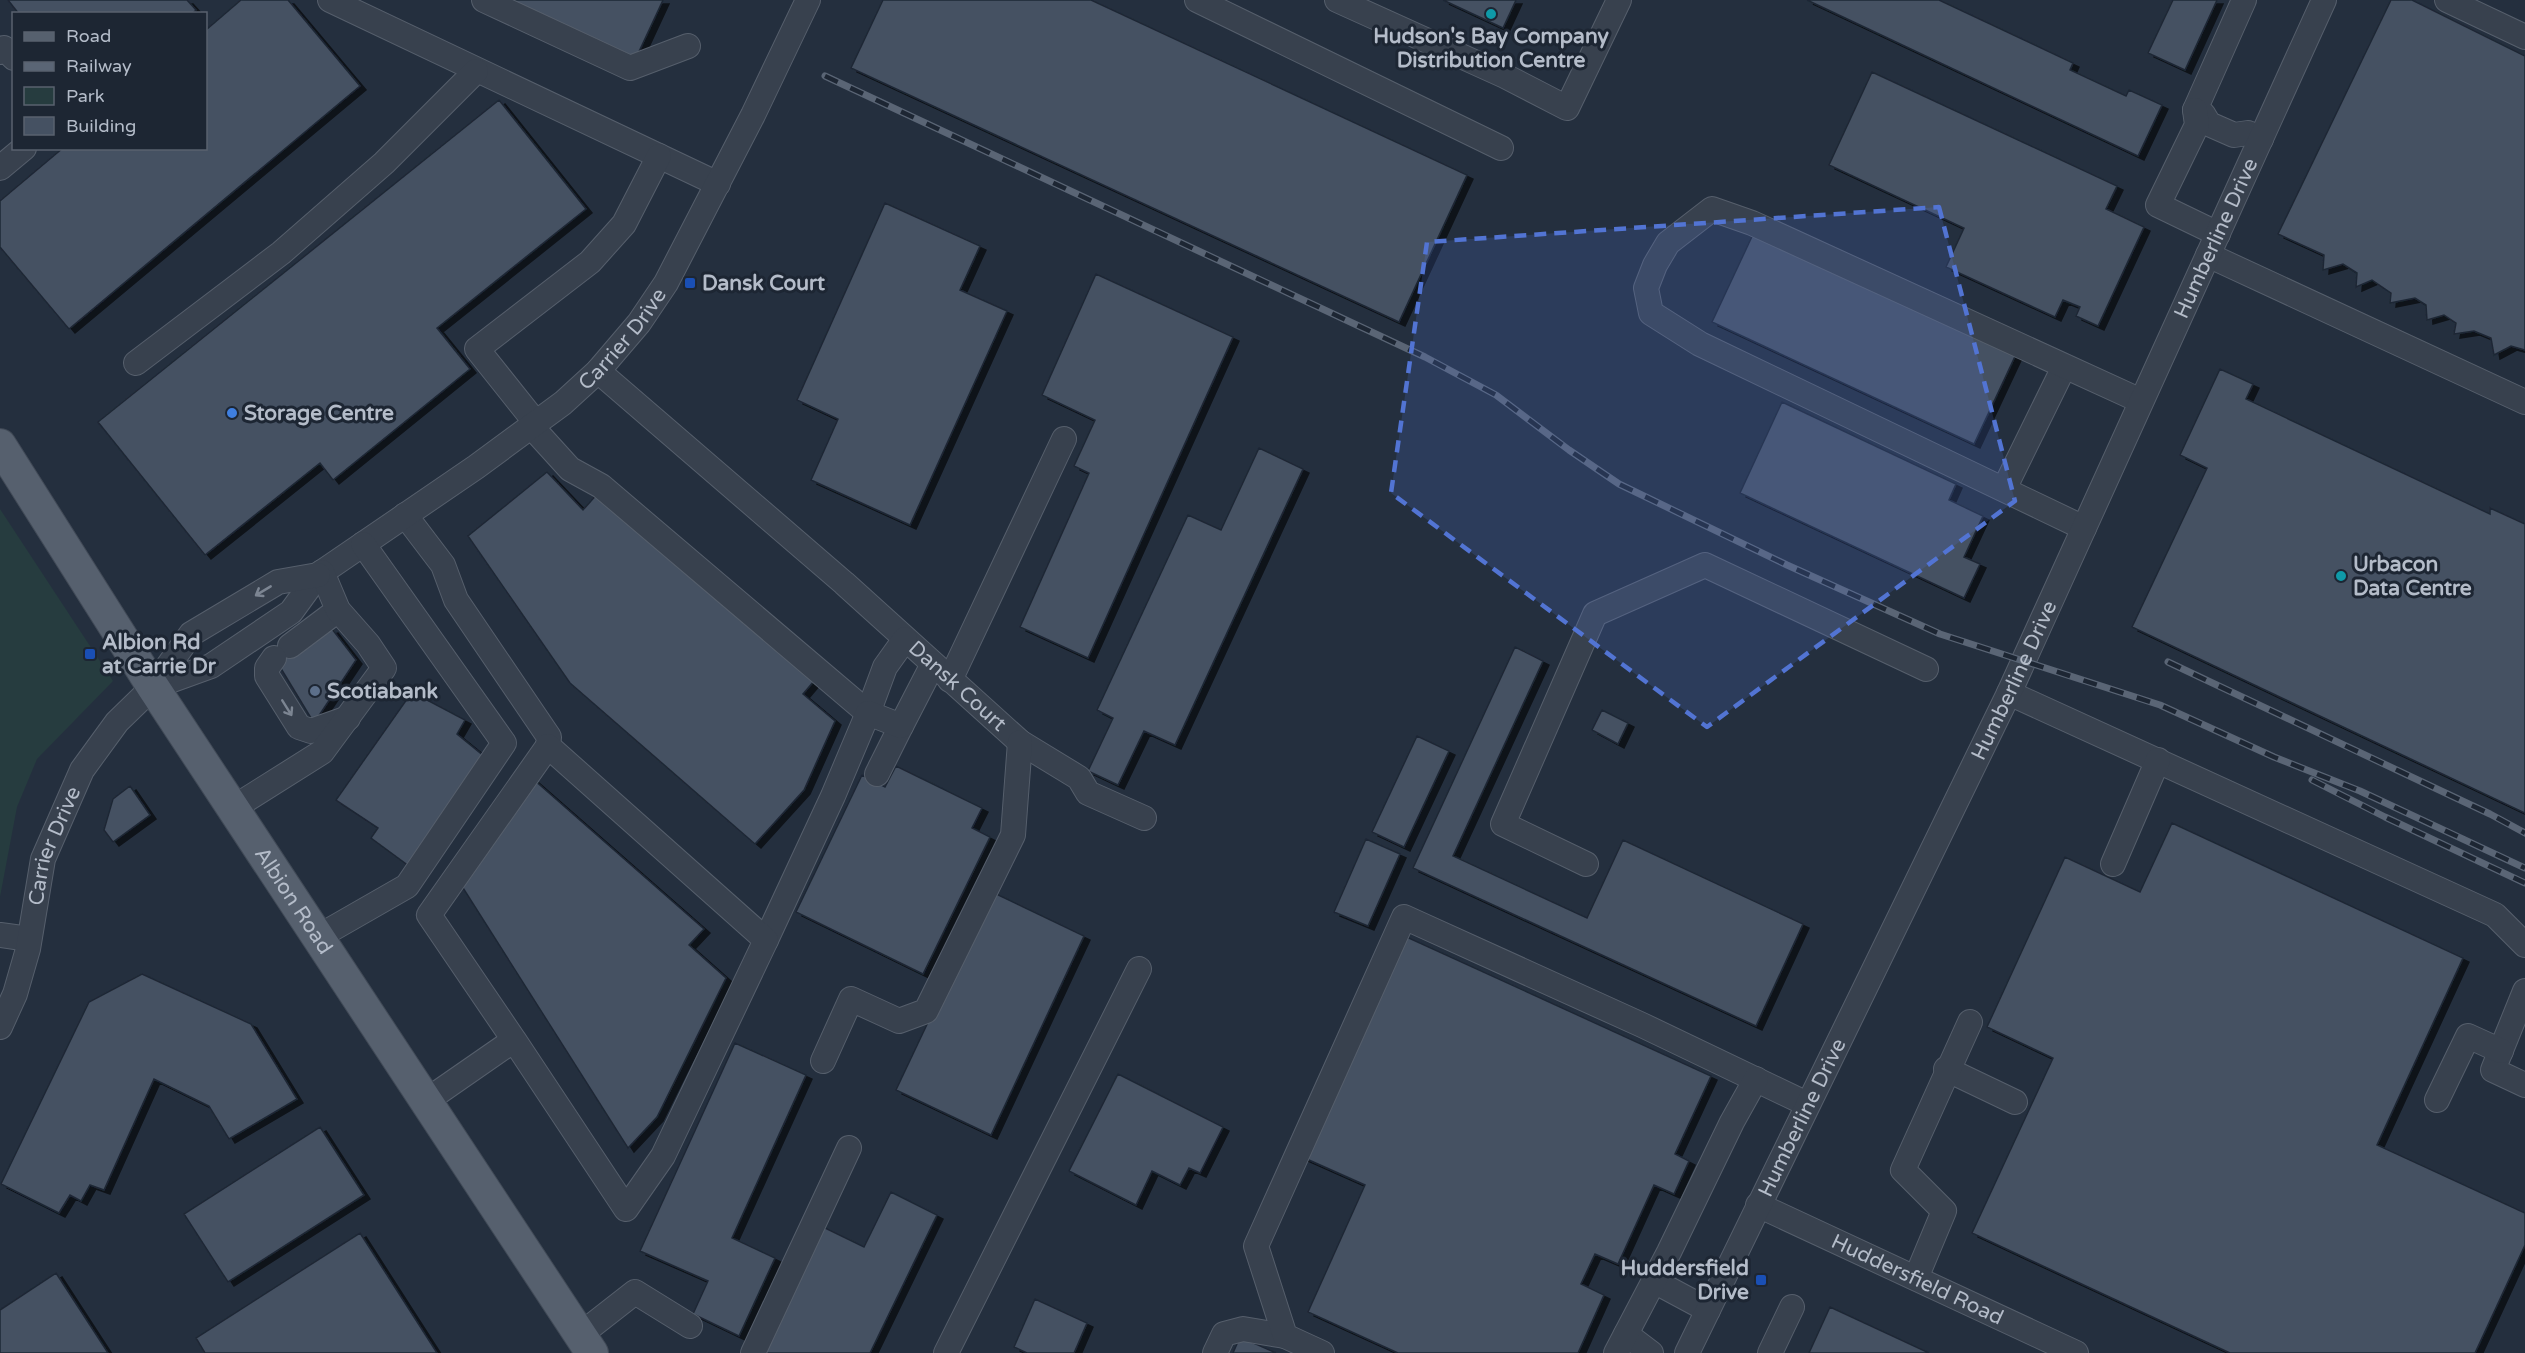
<svg xmlns="http://www.w3.org/2000/svg" width="2525" height="1353" font-family="'Varela Round',sans-serif">
  <defs>
    <filter id="shadow"><feDropShadow dx="6" dy="4" stdDeviation="0" flood-color="#0009"/></filter>
  </defs>
  <rect width="100%" height="100%" fill="#242f3e"/>
  <path fill="#263c3f" d="M0,509L113,681L37,759L17,807L0,897Z"/>
  <path fill="#455162" stroke="#1f2835" stroke-width="1.5" filter="url(#shadow)" d="M8,0H187L196,10L192,14H19Z
    M241,0H288L360,86L69,329L0,247V201L63,148H206V30Z
    M511,0H663L636,58Z
    M883,0H1091L1467,175L1399,322L851,68Z
    M1443,0H1516L1503,28Z
    M1807,0H1939L2073,63L2070,70L2126,96L2129,90L2162,105L2138,156Z
    M2173,0H2217L2185,70L2148,53Z
    M2391,0H2412L2525,56V350L2511,346L2494,355L2491,338L2474,331L2454,334L2456,323L2444,315L2427,320L2426,305L2415,298L2390,303L2391,293L2372,280L2356,287L2357,273L2343,264L2323,270L2324,255L2278,234Z
    M1872,72L2117,186L2106,209L2144,227L2098,326L2076,316L2080,307L2063,300L2055,317L1946,267L1964,228L1829,165Z
    M499,100L586,209L437,328L470,369L333,480L320,463L205,555L98,422Z
    M885,203L980,246L960,290L1007,311L910,525L811,480L838,419L797,400Z
    M1756,228L2018,350L1974,444L1712,322Z
    M1096,274L1233,337L1088,658L1020,627L1089,473L1074,466L1095,420L1042,395Z
    M2220,369L2253,384L2246,399L2490,514V508L2525,524V813L2132,627L2207,468L2180,455Z
    M1782,402L1956,484L1949,500L1983,516L1964,557L1980,564L1964,598L1740,493Z
    M1259,448L1303,469L1175,745L1144,731L1118,785L1088,771L1113,718L1097,710L1188,515L1221,530Z
    M547,472L583,510L599,492L814,681L803,694L835,721L804,790L755,844L570,683L468,536Z
    M332,629L356,660L314,723L271,652L286,642Z
    M1515,647L1543,661L1453,856L1587,918L1623,840L1803,924L1756,1026L1413,868Z
    M412,692L465,720L457,734L485,757L409,866L371,838L378,828L336,800Z
    M1602,710L1628,723L1618,744L1592,730Z
    M1417,736L1449,751L1404,847L1372,832Z
    M896,766L982,808L972,828L990,837L923,974L796,912L862,775L885,787Z
    M533,779L704,929L689,945L726,978L657,1117L628,1148L458,880Z
    M130,786L150,815L113,842L104,830L113,799Z
    M2172,823L2463,958L2377,1145L2525,1213V1245L2475,1353H2230L1972,1233L2053,1058L1987,1027L2065,857L2140,892Z
    M1366,839L1400,854L1368,926L1334,912Z
    M990,891L1084,936L991,1135L896,1090Z
    M1400,934L1711,1076L1675,1154L1689,1161L1674,1194L1654,1185L1618,1264L1595,1254L1581,1284L1604,1295L1578,1353H1398L1308,1312L1365,1185L1300,1156Z
    M142,974L251,1024L297,1099L229,1139L209,1106L154,1079L104,1190L90,1185L81,1201L70,1195L59,1213L1,1184L89,1002Z
    M735,1043L806,1075L732,1238L775,1258L739,1336L693,1314L708,1281L640,1251Z
    M1118,1074L1223,1127L1200,1173L1189,1168L1180,1185L1152,1171L1136,1205L1069,1171Z
    M320,1127L364,1195L228,1282L184,1214Z
    M891,1192L937,1215L870,1353H759L821,1226L864,1247Z
    M360,1233L437,1353H205L196,1338Z
    M56,1273L108,1353H0V1310Z
    M1035,1299L1087,1323L1074,1353H1027L1014,1347Z
    M1830,1307L1929,1353H1809Z
    M1240,1337L1276,1353H1233Z"/>
  <g fill="none" stroke-linecap="round" stroke-linejoin="round">
    <g stroke="#565f6c" stroke-width="26">
      <g id="minor">
        <path d="M330,0L718,184"/>
        <path d="M484,0L630,68L688,46"/>
        <path d="M1197,0L1501,148"/>
        <path d="M1337,0L1505,76L1567,108L1619,0"/>
        <path d="M2244,0L2195,110L2203,114L2209,124L2234,135L2248,133L2261,139"/>
        <path d="M2447,0L2525,37"/>
        <path d="M0,52L4,48L14,58"/>
        <path d="M2195,110L2197,125L2158,205L2218,234"/>
        <path d="M0,168L24,148"/>
        <path d="M2208,255L2525,402"/>
        <path d="M136,363L281,253L384,163L476,71"/>
        <path id="s1" d="M598,371L844,583L1020,742L1079,778L1088,793L1144,818"/>
        <path d="M536,423L477,349L590,262L624,224L659,156"/>
        <path d="M531,426L570,469L601,486L868,713L885,667L905,639"/>
        <path d="M2004,489L2064,367"/>
        <path d="M405,515L443,565L456,600L549,737L548,746"/>
        <path d="M2084,528L1700,344L1651,313L1646,288L1655,265L1668,243L1712,209L1752,223L2141,401"/>
        <path d="M290,646L338,610"/>
        <path d="M274,658L267,668V676L299,727L311,731L348,718"/>
        <path d="M950,680L1064,439"/>
        <path id="s2" d="M153,687L211,666L291,612L318,575L476,467L563,403L598,371L639,323L666,283L753,115L808,0"/>
        <path d="M2009,693L2495,915L2525,945"/>
        <path d="M877,774L901,726"/>
        <path d="M233,808L322,752L384,668L368,644L338,610L322,572"/>
        <path d="M1586,864L1503,824L1595,614L1705,565L1926,669"/>
        <path d="M2113,864L2158,760"/>
        <path d="M0,935L29,939"/>
        <path d="M318,937L407,886L504,743L363,544"/>
        <path d="M766,940L833,796L868,713L901,726L933,664"/>
        <path d="M2525,991L2493,1070L2525,1085"/>
        <path id="s3" d="M0,1027L15,994L28,949L43,859L82,770L117,722L153,687L191,634L278,582L318,575"/>
        <path d="M823,1061L851,999L899,1021L926,1011L1013,835L1020,742"/>
        <path d="M1946,1069L2015,1102"/>
        <path d="M2437,1100L2468,1036L2501,1051"/>
        <path d="M426,1101L514,1040L626,1209L663,1156L766,940L548,746L429,915L514,1040"/>
        <path id="s4" d="M1758,1205L2076,1353"/>
        <path d="M1916,1278L1944,1211L1903,1170L1970,1022"/>
        <path d="M1654,1281L1708,1310"/>
        <path d="M1626,1334L1651,1353"/>
        <path d="M580,1335L635,1292L690,1326"/>
        <path d="M753,1353L849,1148"/>
        <path d="M946,1353L1139,969"/>
        <path d="M1215,1353L1224,1334L1243,1329L1285,1336"/>
        <path d="M1322,1353L1285,1336L1256,1246L1404,917L1642,1025L1807,1104"/>
        <path d="M1616,1353L1669,1252L1732,1122L1756,1079"/>
        <path id="s5" d="M1687,1353L2009,693L2324,0"/>
        <path d="M1770,1353L1792,1307"/>
      </g>
    </g>
    <g stroke="#414a57" stroke-width="34">
      <g id="major">
        <path id="s6" d="M0,445L153,687L592,1353"/>
      </g>
    </g>
    <use href="#minor" stroke="#38414e" stroke-width="24"/>
    <use href="#major" stroke="#56606e" stroke-width="32"/>
    <g stroke="#5a6575" stroke-width="7">
      <path id="rail" d="M825,76L1425,357L1496,395L1569,450L1619,484L1787,565L1940,634L2160,705L2274,757L2360,791L2525,868
        M2168,662L2490,814L2525,833
        M2312,780L2385,817L2525,883"/>
    </g>
    <use href="#rail" stroke="#1d2633" stroke-width="4.5" stroke-dasharray="14" stroke-linecap="butt"/>
  </g>
  <defs><path id="oneway-shaft" d="M-6 0H5M1.5-3L5.5 0L1.5 3" fill="none" stroke-width="1.6" stroke-linecap="round" stroke-linejoin="round" transform="scale(1.5)"/></defs>
  <g stroke="#7c8592">
    <use href="#oneway-shaft" transform="translate(263 591) rotate(149)"/>
    <use href="#oneway-shaft" transform="translate(287 708) rotate(58)"/>
  </g>
  <path fill="#5274d3" fill-opacity="0.2" stroke="#5274d3" stroke-width="4.5" stroke-dasharray="12 8" stroke-linejoin="round" d="M1939,207L2015,501L1707,727L1391,493L1427,242Z"/>
  <g fill="#0f9aa8" stroke="#1d2633" stroke-width="2">
    <circle cx="1491" cy="14" r="6"/>
    <circle cx="2341" cy="576" r="6"/>
  </g>
  <g fill="#1a4fb4" stroke="#1d2633" stroke-width="2">
    <rect x="684" y="277" width="12" height="12" rx="3"/>
    <rect x="84" y="648" width="12" height="12" rx="3"/>
    <rect x="1755" y="1274" width="12" height="12" rx="3"/>
  </g>
  <circle fill="#3f7fe0" stroke="#1d2633" stroke-width="2" cx="232" cy="413" r="6"/>
  <circle fill="#5c6f8a" stroke="#1d2633" stroke-width="2" cx="315" cy="691" r="6"/>
  <g text-anchor="middle" dominant-baseline="central" stroke-width="6" stroke-linejoin="round" paint-order="stroke">
    <g font-size="21" font-weight="bold" fill="#b4bcc9" stroke="#1d2633" text-anchor="start">
      <text x="1491" y="36" text-anchor="middle">Hudson's Bay Company<tspan x="1491" dy="24">Distribution Centre</tspan></text>
      <text x="702" y="283">Dansk Court</text>
      <text x="244" y="413">Storage Centre</text>
      <text x="2353" y="564">Urbacon<tspan x="2353" dy="24">Data Centre</tspan></text>
      <text x="102" y="642">Albion Rd<tspan x="102" dy="24">at Carrie Dr</tspan></text>
      <text x="327" y="691">Scotiabank</text>
      <text x="1749" y="1268" text-anchor="end">Huddersfield<tspan x="1749" dy="24">Drive</tspan></text>
    </g>
    <g font-size="21" fill="#b4bcc9" stroke="#1d2633">
      <text stroke="none"><textPath href="#s5" startOffset="1234">Humberline Drive</textPath></text>
      <text stroke="none"><textPath href="#s2" startOffset="591">Carrier Drive</textPath></text>
      <text stroke="none"><textPath href="#s5" startOffset="748">Humberline Drive</textPath></text>
      <text stroke="none"><textPath href="#s1" startOffset="478">Dansk Court</textPath></text>
      <text stroke="none"><textPath href="#s3" startOffset="190">Carrier Drive</textPath></text>
      <text stroke="none"><textPath href="#s6" startOffset="542">Albion Road</textPath></text>
      <text stroke="none"><textPath href="#s5" startOffset="262">Humberline Drive</textPath></text>
      <text stroke="none"><textPath href="#s4" startOffset="176">Huddersfield Road</textPath></text>
    </g>
  </g>
  <rect x="12" y="12" width="195" height="138" fill="#1d2633" stroke="#59626f" stroke-width="1.5"/>
  <rect x="24" y="32" width="30" height="9" fill="#56606e" stroke="#59626f" stroke-width="1.5"/>
  <text x="66" y="42" font-size="18" fill="#b4bcc9">Road</text>
  <rect x="24" y="62" width="30" height="9" fill="#5a6575" stroke="#59626f" stroke-width="1.5"/>
  <text x="66" y="72" font-size="18" fill="#b4bcc9">Railway</text>
  <rect x="24" y="87" width="30" height="18" fill="#263c3f" stroke="#59626f" stroke-width="1.5"/>
  <text x="66" y="102" font-size="18" fill="#b4bcc9">Park</text>
  <rect x="24" y="117" width="30" height="18" fill="#455162" stroke="#59626f" stroke-width="1.5"/>
  <text x="66" y="132" font-size="18" fill="#b4bcc9">Building</text>
</svg>
